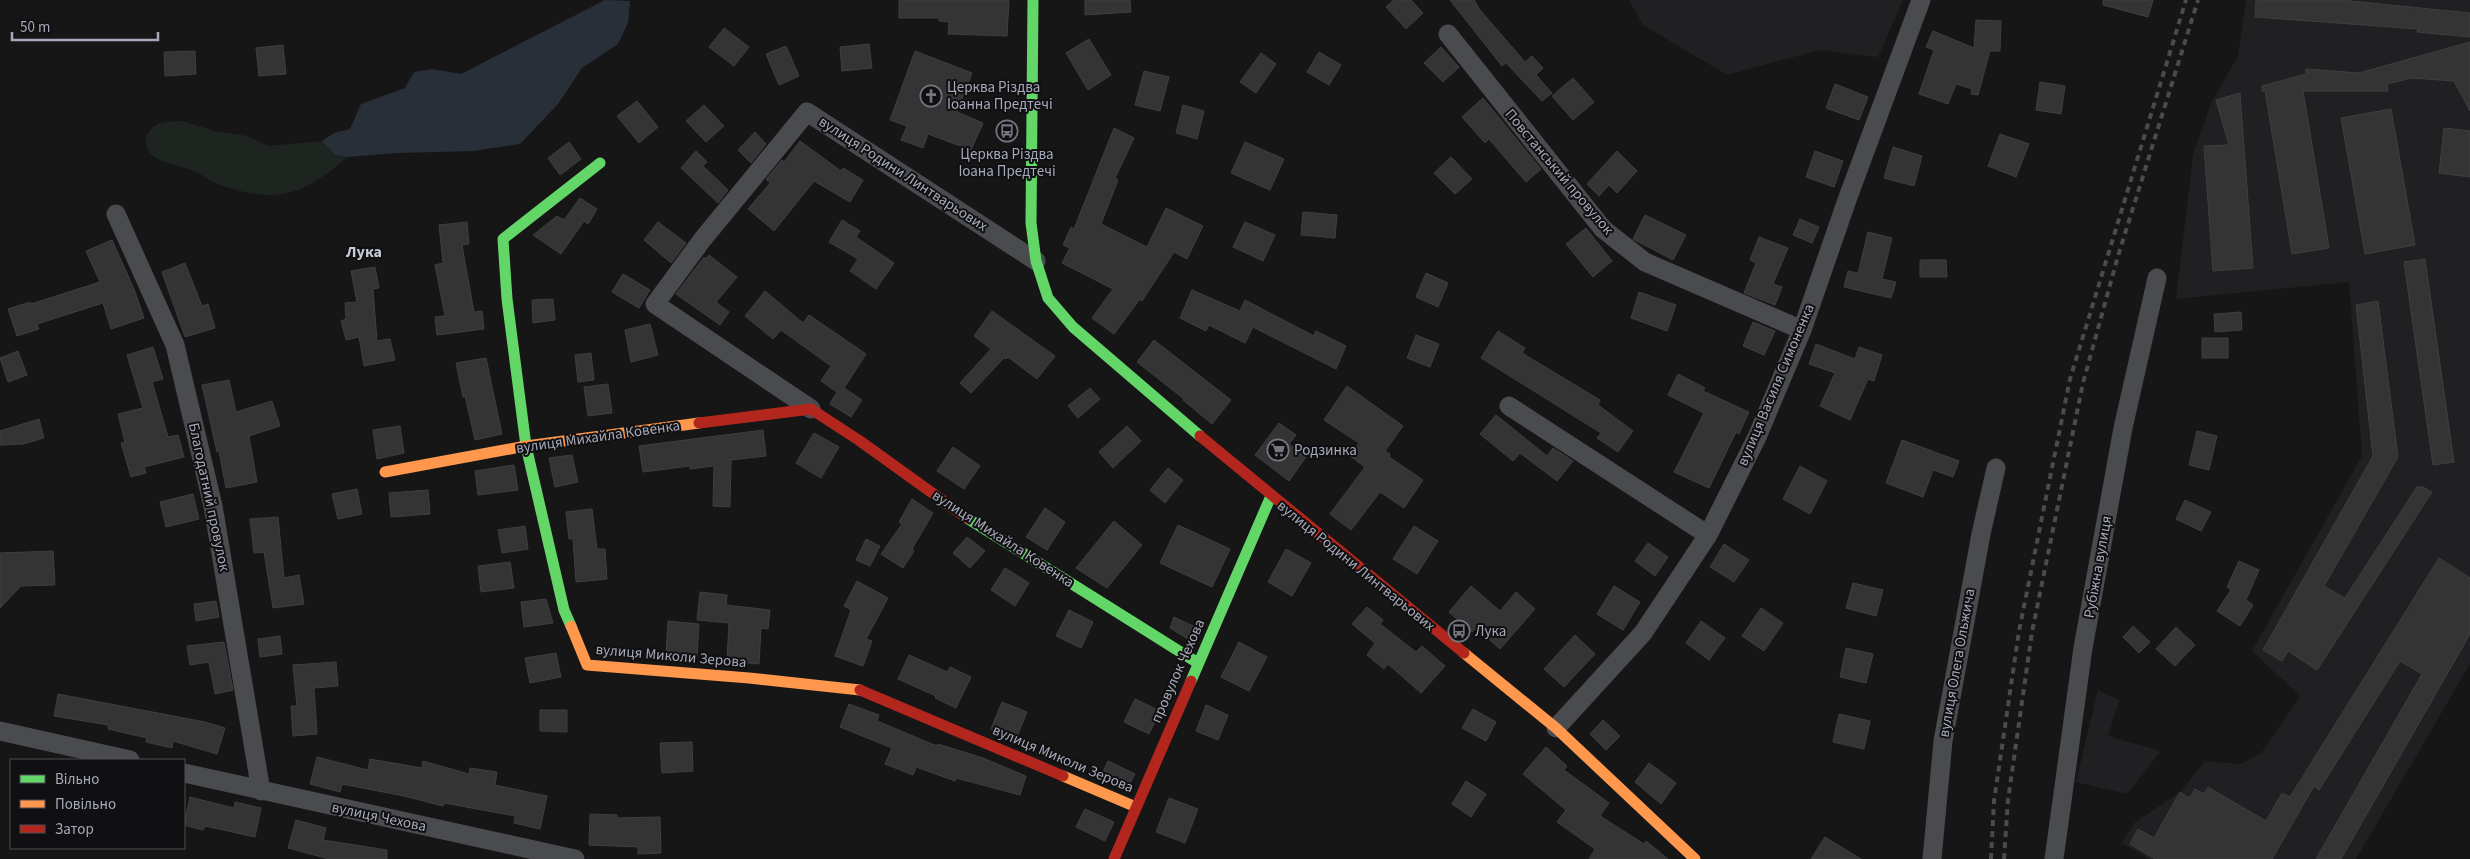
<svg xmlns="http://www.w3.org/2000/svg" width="2470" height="859" font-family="'Source Sans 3',sans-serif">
  <rect width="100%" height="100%" fill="#161616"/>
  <path fill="#202022" d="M1629,0H1903L1878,57L1819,50L1727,75L1643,25Z
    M2246,0H2470V664L2356,859H2149L2122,843L2135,822L2180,792L2205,761L2241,764L2262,752L2300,696L2252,651L2362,456L2349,282L2176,299L2193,155L2211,103L2238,56Z
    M2098,690L2119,700L2108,736L2161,751L2127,794L2076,782Z"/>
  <path fill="#1e2520" d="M182,121L215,131L247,136L268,146L322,141L335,155L347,157C304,195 278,204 223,186C211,182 200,173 189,169C176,164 156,163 148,150C145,146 145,140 147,136C154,120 167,122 182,121Z"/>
  <path fill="#292f38" d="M605,0L630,1L628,23L618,44L582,68L558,104L520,144L473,151L398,153L347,157L335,155L322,141L334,133L350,129L361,104L405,88L414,72L432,69L461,74Z"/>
  <path fill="#343435" stroke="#3f3f42" d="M899,0H1009L1007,36L948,34L949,22L939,21V18H899Z
    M1085,0H1130L1131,12L1085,15Z
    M1394,0H1411L1423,13L1406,29L1386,7Z
    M1450,0H1474L1480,10L1525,62L1532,56L1543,68L1536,75L1552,93L1542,101L1506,63L1502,66Z
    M2103,0H2153L2148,17L2103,5Z
    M2256,0H2341L2470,13V37L2417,32L2418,29L2255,17Z
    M1976,20L2001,21L2000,51H1990L1978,95L1971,94L1972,89L1956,84L1948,104L1919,94L1934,50L1926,47L1933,31L1974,48Z
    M724,28L749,47L734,66L709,47Z
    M1089,39L1111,75L1088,90L1066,53Z
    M2470,42V111L2454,81L2412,78L2387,84L2388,91H2303L2329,248L2292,254L2265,91H2262V86L2306,74V69L2359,73Z
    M869,44L872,68L842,71L840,47Z
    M283,45L286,74L259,76L256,48Z
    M786,46L799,76L779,85L766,54Z
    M1441,47L1459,67L1443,82L1424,63Z
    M195,51L196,74L165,76L164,52Z
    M915,51L972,73L957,112L983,123L971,150L928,134L923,148L901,140L907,126L890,120Z
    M1319,52L1341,65L1329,85L1307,72Z
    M1261,53L1276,64L1256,93L1240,82Z
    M1144,71L1169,77L1160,111L1135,105Z
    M1573,78L1594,102L1573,120L1552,96Z
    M2040,82L2065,86L2061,114L2036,110Z
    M1835,84L1868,97L1859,120L1826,108Z
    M2240,93L2253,268L2213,271L2204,146L2229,145L2216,100Z
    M1483,98L1541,169L1526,182L1489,139L1485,143L1462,117Z
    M637,101L658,127L639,143L617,116Z
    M704,105L724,126L706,142L686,121Z
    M1183,105L1204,111L1197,139L1176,133Z
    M2391,109L2415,245L2365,254L2341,118Z
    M1114,128L1134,138L1115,178L1118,180L1101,224L1147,247L1166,208L1203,226L1187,259L1174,252L1142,301L1140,299L1114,334L1092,318L1113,289L1062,263L1070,248L1063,245L1071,227L1074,229Z
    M2444,128L2470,131V177L2439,173Z
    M755,132L766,144L751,163L738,150Z
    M2000,134L2029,144L2016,177L1988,166Z
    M800,141L841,171L843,168L863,180L850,202L814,181L774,231L748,209L770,183L766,179L782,160L784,162Z
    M569,142L581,159L560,175L548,158Z
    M1245,142L1284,159L1270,190L1231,173Z
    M1893,147L1922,156L1914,186L1884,178Z
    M696,151L707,162L703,166L728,190L718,203L681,168Z
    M1617,151L1637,171L1617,193L1609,185L1599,196L1587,184Z
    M1815,151L1843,161L1834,187L1806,177Z
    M1451,157L1472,179L1455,194L1434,173Z
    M580,198L597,209L588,224L584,221L561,254L533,235L557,216L564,220Z
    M1303,212L1337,215L1335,238L1301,235Z
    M1645,215L1686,235L1673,260L1633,239Z
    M1800,219L1819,227L1812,243L1793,235Z
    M842,220L860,231L856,237L894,263L876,289L850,271L858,259L829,242Z
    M467,222L469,244L462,245L474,312L482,311L484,329L437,335L435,317L445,316L435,265L443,263L439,225Z
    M658,222L686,243L671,263L644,240Z
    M1245,222L1275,235L1263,261L1233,247Z
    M1586,228L1612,261L1593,277L1566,244Z
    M1868,232L1892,238L1882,279L1896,282L1891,298L1844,287L1848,271L1858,273Z
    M1759,237L1788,248L1773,284L1782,287L1775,305L1744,293L1756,263L1750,260Z
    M112,240L134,289L144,318L111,329L103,303L37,324L39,329L17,336L8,309L30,302L31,304L100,282L86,251Z
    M709,255L737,277L716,302L729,312L720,325L676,294L704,257L706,259Z
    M2425,259L2454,462L2433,465L2404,262Z
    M1920,260H1946L1947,277H1920Z
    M185,263L202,306L208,304L215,328L185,337L162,272Z
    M375,267L379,288L373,289L377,341L390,339L395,360L364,366L359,337L346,340L341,321L346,319L345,303L357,302L351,271Z
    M1426,273L1448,283L1438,307L1416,297Z
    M623,274L650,290L639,308L612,292Z
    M1192,290L1240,311L1245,300L1314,336L1316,331L1346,346L1336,369L1253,327L1245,343L1209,325L1206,331L1180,318Z
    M765,291L803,323L809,315L866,354L844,388L862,400L851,417L830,404L837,392L821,381L831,366L781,330L773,339L745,316Z
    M1639,292L1676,305L1667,331L1631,318Z
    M553,299L555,320L533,323L532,300Z
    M2378,301L2398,457L2324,586L2345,598L2417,487H2423L2432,492L2317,670L2288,651L2282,661L2263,650L2373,456L2356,305Z
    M992,311L1055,356L1037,379L1008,357L1006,359L1004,358L971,393L960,383L991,349L974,336Z
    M2241,312L2242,330L2215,332L2214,314Z
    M1753,322L1775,331L1764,355L1743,346Z
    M650,324L658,355L631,362L625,330Z
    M1498,331L1525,348L1522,353L1600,400L1598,405L1633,431L1618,452L1597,438L1601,433L1481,358Z
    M1416,335L1439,344L1430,367L1407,358Z
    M2202,338H2228V358H2202Z
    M1154,340L1231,400L1212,424L1183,400L1184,399L1137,362Z
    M1816,344L1855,359L1859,347L1882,355L1874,381L1868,379L1850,420L1820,406L1835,373L1809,364Z
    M153,347L163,379L152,382L168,437L178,435L184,457L144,467L146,473L131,477L121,443L125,442L118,414L143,408L127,355Z
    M18,351L27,375L8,382L0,358Z
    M591,353L594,380L578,382L575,355Z
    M486,358L502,434L475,440L465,396L463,397L456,363Z
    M1678,374L1705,388L1703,391L1749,412L1739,434L1736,432L1709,488L1674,472L1704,413L1668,395Z
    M229,380L236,412L272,401L280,426L249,436L257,482L226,488L219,451L217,452L202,385Z
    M608,384L612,413L588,416L584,387Z
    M1347,386L1403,426L1385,451L1390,454L1389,457L1423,480L1404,508L1380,492L1351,530L1330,514L1365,467L1350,456L1359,443L1324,420Z
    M1090,388L1100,399L1078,418L1068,406Z
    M1496,415L1547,456L1553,448L1573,461L1557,481L1520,453L1513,461L1480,434Z
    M39,419L44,438L23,444L0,445V431Z
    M1279,423L1296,435L1289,444L1306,457L1289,481L1255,455Z
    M400,426L404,453L377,459L373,430Z
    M1127,426L1141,441L1113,468L1099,452Z
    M763,430L766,456L731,460L730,507L713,506L714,466L690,469V466L643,472L639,446Z
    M2197,431L2217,436L2209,470L2189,465Z
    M814,433L839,447L821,478L796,463Z
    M1902,440L1959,461L1953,477L1933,470L1923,497L1886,483Z
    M953,447L980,466L964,489L937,471Z
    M572,455L578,482L555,487L549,458Z
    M514,465L518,490L478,495L475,471Z
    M1800,466L1827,481L1810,514L1783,499Z
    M1168,468L1183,480L1165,503L1150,490Z
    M357,489L362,514L338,519L332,494Z
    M428,490L430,514L391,517L389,493Z
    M193,494L199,519L166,527L160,502Z
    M912,499L933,513L912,549L914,551L903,568L881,554L902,524L899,522Z
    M2185,500L2211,512L2201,531L2176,519Z
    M1045,508L1065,522L1047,550L1026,537Z
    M592,509L597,549H605L607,579L576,582L573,539H569L566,512Z
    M278,517L284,578L299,575L304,604L273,608L264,552L254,553L250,519Z
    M1114,521L1142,545L1107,588L1076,568Z
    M1178,525L1230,549L1212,587L1160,563Z
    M525,526L528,549L502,553L498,530Z
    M1414,526L1438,541L1417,574L1393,559Z
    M967,537L985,551L970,568L953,553Z
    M866,539L880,546L870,566L856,560Z
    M1648,543L1668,557L1655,576L1635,561Z
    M1724,544L1749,560L1734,582L1710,567Z
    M1286,549L1311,563L1292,596L1268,582Z
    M53,551L55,585L21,586L0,608V553Z
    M2439,558L2470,578V634L2341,859H2316L2422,674L2400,661L2319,790L2314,786L2272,859H2155L2130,844L2138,829L2154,838L2180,792L2189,798L2195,789L2204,794L2208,787L2266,821L2282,793L2290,797Z
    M2239,561L2259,570L2246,600L2253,605L2240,626L2217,611L2231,590L2227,587Z
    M510,562L514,588L481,592L478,566Z
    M1005,568L1029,583L1015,606L991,590Z
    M857,581L888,598L866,639L872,641L863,666L835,656L851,610L844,606Z
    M1853,583L1883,590L1876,616L1846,608Z
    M1471,586L1500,611L1516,592L1535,609L1500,649L1476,628L1472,632L1449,612Z
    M1614,586L1640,602L1623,630L1597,614Z
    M700,592L727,595L726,605L770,610L768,629L761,628L759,664L727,661L729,623L697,620Z
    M546,599L553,623L524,627L521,602Z
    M216,601L219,617L196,621L194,604Z
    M1367,607L1383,620L1380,624L1416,652L1422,646L1445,666L1421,693L1388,664L1384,669L1367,655L1375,643L1352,624Z
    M1761,608L1783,623L1764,651L1742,636Z
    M1069,610L1093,622L1081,648L1056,636Z
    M1174,617L1197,628L1191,641L1170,628Z
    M668,621L699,624L697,657L666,654Z
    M1701,621L1725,638L1709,660L1686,643Z
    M2133,626L2150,642L2139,653L2123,637Z
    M2176,627L2195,645L2175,666L2156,649Z
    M1575,635L1595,654L1564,687L1544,669Z
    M280,636L282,654L260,657L258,639Z
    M224,642L233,690L215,694L209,662L190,665L187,646Z
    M1239,642L1267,657L1249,691L1221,677Z
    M1846,648L1873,654L1866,683L1840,677Z
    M556,653L561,677L530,683L525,658Z
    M909,655L947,672L950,667L971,677L956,708L935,698L936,696L898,679Z
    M336,662L338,686L314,688L317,734L293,736L291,706H297L293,665Z
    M58,694L205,722L225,728L217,754L173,741L172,748L146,742L147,738L108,729V725L54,716Z
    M1135,699L1160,711L1149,734L1124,722Z
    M1002,702L1027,712L1016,739L991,729Z
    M849,704L879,715L877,721L937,746L938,744L983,758L1026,776L1020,795L956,778L955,781L916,767L913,775L885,764L892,748L840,727Z
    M1206,705L1228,715L1218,740L1196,731Z
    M1473,709L1496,722L1486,741L1462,728Z
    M540,710H567V732L540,731Z
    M1839,714L1870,721L1864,749L1833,742Z
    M1603,720L1620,736L1606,750L1590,734Z
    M692,742L693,771L662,773L660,743Z
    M1546,747L1567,766L1564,770L1609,803L1600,816L1644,844L1646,841L1668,859H1589L1595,849L1557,822L1566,810L1523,774Z
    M317,757L368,770L370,759L422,768L423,761L469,774L470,768L497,772L495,785L547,796L540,829L514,823L515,816L444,803L443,806L404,796L342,784L340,792L310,784Z
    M1108,761L1135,774L1128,787L1101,776Z
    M1649,763L1676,783L1661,804L1635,782Z
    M1466,781L1486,794L1471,817L1452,804Z
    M190,797L234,808L235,802L261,808L255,837L205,826L203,830L184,825Z
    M1169,798L1198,809L1185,843L1156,832Z
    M1085,809L1114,822L1105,841L1076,827Z
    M590,814L617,815V818L660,817L661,853L638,854V847L589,845Z
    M296,820L326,828L323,840L387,850V859H329L288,848Z
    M1825,837L1861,859H1811Z"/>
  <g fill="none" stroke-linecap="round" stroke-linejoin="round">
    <path stroke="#4a4b4f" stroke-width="19" d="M1448,34L1603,229L1645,262L1802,330
      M116,214L175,345L213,506L261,791
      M1509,406L1708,535
      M811,409L655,304L702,240L807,112L1036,261
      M1556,728L1643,633L1708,535L1757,437L1802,330L1847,200L1921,0
      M0,731L130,760
      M184,773L575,859
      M1932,859L1943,741L1981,534L1996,468
      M2054,859L2083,648L2123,428L2157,278"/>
    <path stroke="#63d668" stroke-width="11" d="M1033,0L1031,223L1036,261L1048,298L1073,327L1200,436
      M967,518L1198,663
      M571,626L564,610L526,446L507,299L503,239L600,163
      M1191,681L1271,496"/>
    <path stroke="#ff974d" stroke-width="11" d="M385,472L526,446L699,423
      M571,626L587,665L749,678L860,690
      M1464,653L1556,728L1695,859
      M1063,776L1136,807"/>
    <path stroke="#b3261e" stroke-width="11" d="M699,423L811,409L860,441L967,518
      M1200,436L1464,653
      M860,690L1063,776
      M1114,859L1191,681"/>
    <path stroke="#4a4b4f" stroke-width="4" stroke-dasharray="6 5" stroke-linecap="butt" d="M1991,859L1994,801L2019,631L2070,379L2186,0
      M2004,859L2008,800L2032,632L2083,383L2118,256L2198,0"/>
  </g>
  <defs>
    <g id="church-ring" transform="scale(1.125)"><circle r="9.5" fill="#101012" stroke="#74767f" stroke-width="1.5"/><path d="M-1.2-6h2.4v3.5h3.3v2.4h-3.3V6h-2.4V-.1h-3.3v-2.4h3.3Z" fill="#74767f"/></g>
    <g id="bus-ring" transform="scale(1.125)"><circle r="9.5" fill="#101012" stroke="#74767f" stroke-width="1.5"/><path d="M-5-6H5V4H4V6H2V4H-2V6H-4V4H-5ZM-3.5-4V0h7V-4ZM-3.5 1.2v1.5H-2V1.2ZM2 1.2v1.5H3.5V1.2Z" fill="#74767f"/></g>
    <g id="supermarket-ring" transform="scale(1.125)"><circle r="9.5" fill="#101012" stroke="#74767f" stroke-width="1.5"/><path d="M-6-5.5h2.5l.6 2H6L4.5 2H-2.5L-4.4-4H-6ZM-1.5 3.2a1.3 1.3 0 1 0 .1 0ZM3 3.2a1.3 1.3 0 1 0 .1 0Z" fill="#74767f"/></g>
  </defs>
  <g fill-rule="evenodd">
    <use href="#church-ring" x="931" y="96"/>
    <use href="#bus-ring" x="1007" y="131"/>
    <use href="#supermarket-ring" x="1278" y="450"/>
    <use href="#bus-ring" x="1459" y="631"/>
  </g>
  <g text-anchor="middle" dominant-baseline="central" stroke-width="4" stroke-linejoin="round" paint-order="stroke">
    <g font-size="15" fill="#a6a9b8" stroke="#101012" text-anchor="start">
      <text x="947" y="87">Церква Різдва<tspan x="947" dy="17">Іоанна Предтечі</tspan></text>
      <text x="1007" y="154" text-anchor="middle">Церква Різдва<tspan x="1007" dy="17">Іоана Предтечі</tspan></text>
      <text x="1294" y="450">Родзинка</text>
      <text x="1475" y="631">Лука</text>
    </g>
    <g font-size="15" fill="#a6a9b8" stroke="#101012">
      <text transform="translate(1559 172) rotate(50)">Повстанський провулок</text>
      <text transform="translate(903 174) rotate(33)">вулиця Родини Линтварьових</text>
      <text transform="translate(1776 385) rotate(-67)">вулиця Василя Симоненка</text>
      <text transform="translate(598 437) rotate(-8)">вулиця Михайла Ковенка</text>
      <text transform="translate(209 497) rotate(78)">Благодатний провулок</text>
      <text transform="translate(1003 539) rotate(33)">вулиця Михайла Ковенка</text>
      <text transform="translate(1356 566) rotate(39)">вулиця Родини Линтварьових</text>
      <text transform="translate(2098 567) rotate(-80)">Рубіжна вулиця</text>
      <text transform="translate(671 656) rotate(5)">вулиця Миколи Зерова</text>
      <text transform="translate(1957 663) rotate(-80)">вулиця Олега Ольжича</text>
      <text transform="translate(1178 671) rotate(-66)">провулок Чехова</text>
      <text transform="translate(1063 759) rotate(23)">вулиця Миколи Зерова</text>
      <text transform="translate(379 817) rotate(12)">вулиця Чехова</text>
    </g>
    <g font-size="16" font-weight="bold" fill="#c7c9d3" stroke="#101012">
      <text x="364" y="252">Лука</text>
    </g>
  </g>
  <rect x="10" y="759" width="175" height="90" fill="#101012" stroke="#4c4d54"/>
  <rect x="20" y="775" width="25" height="8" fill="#63d668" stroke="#4c4d54"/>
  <text x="55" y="784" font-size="15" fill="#a6a9b8">Вільно</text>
  <rect x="20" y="800" width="25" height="8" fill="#ff974d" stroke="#4c4d54"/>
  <text x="55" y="809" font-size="15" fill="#a6a9b8">Повільно</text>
  <rect x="20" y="825" width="25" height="8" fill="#b3261e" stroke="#4c4d54"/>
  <text x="55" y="834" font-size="15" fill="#a6a9b8">Затор</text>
  <path d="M12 32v8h146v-8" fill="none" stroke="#a6a9b8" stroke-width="2.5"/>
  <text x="20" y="32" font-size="15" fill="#a6a9b8" stroke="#101012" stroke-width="4" paint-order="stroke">50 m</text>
</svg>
